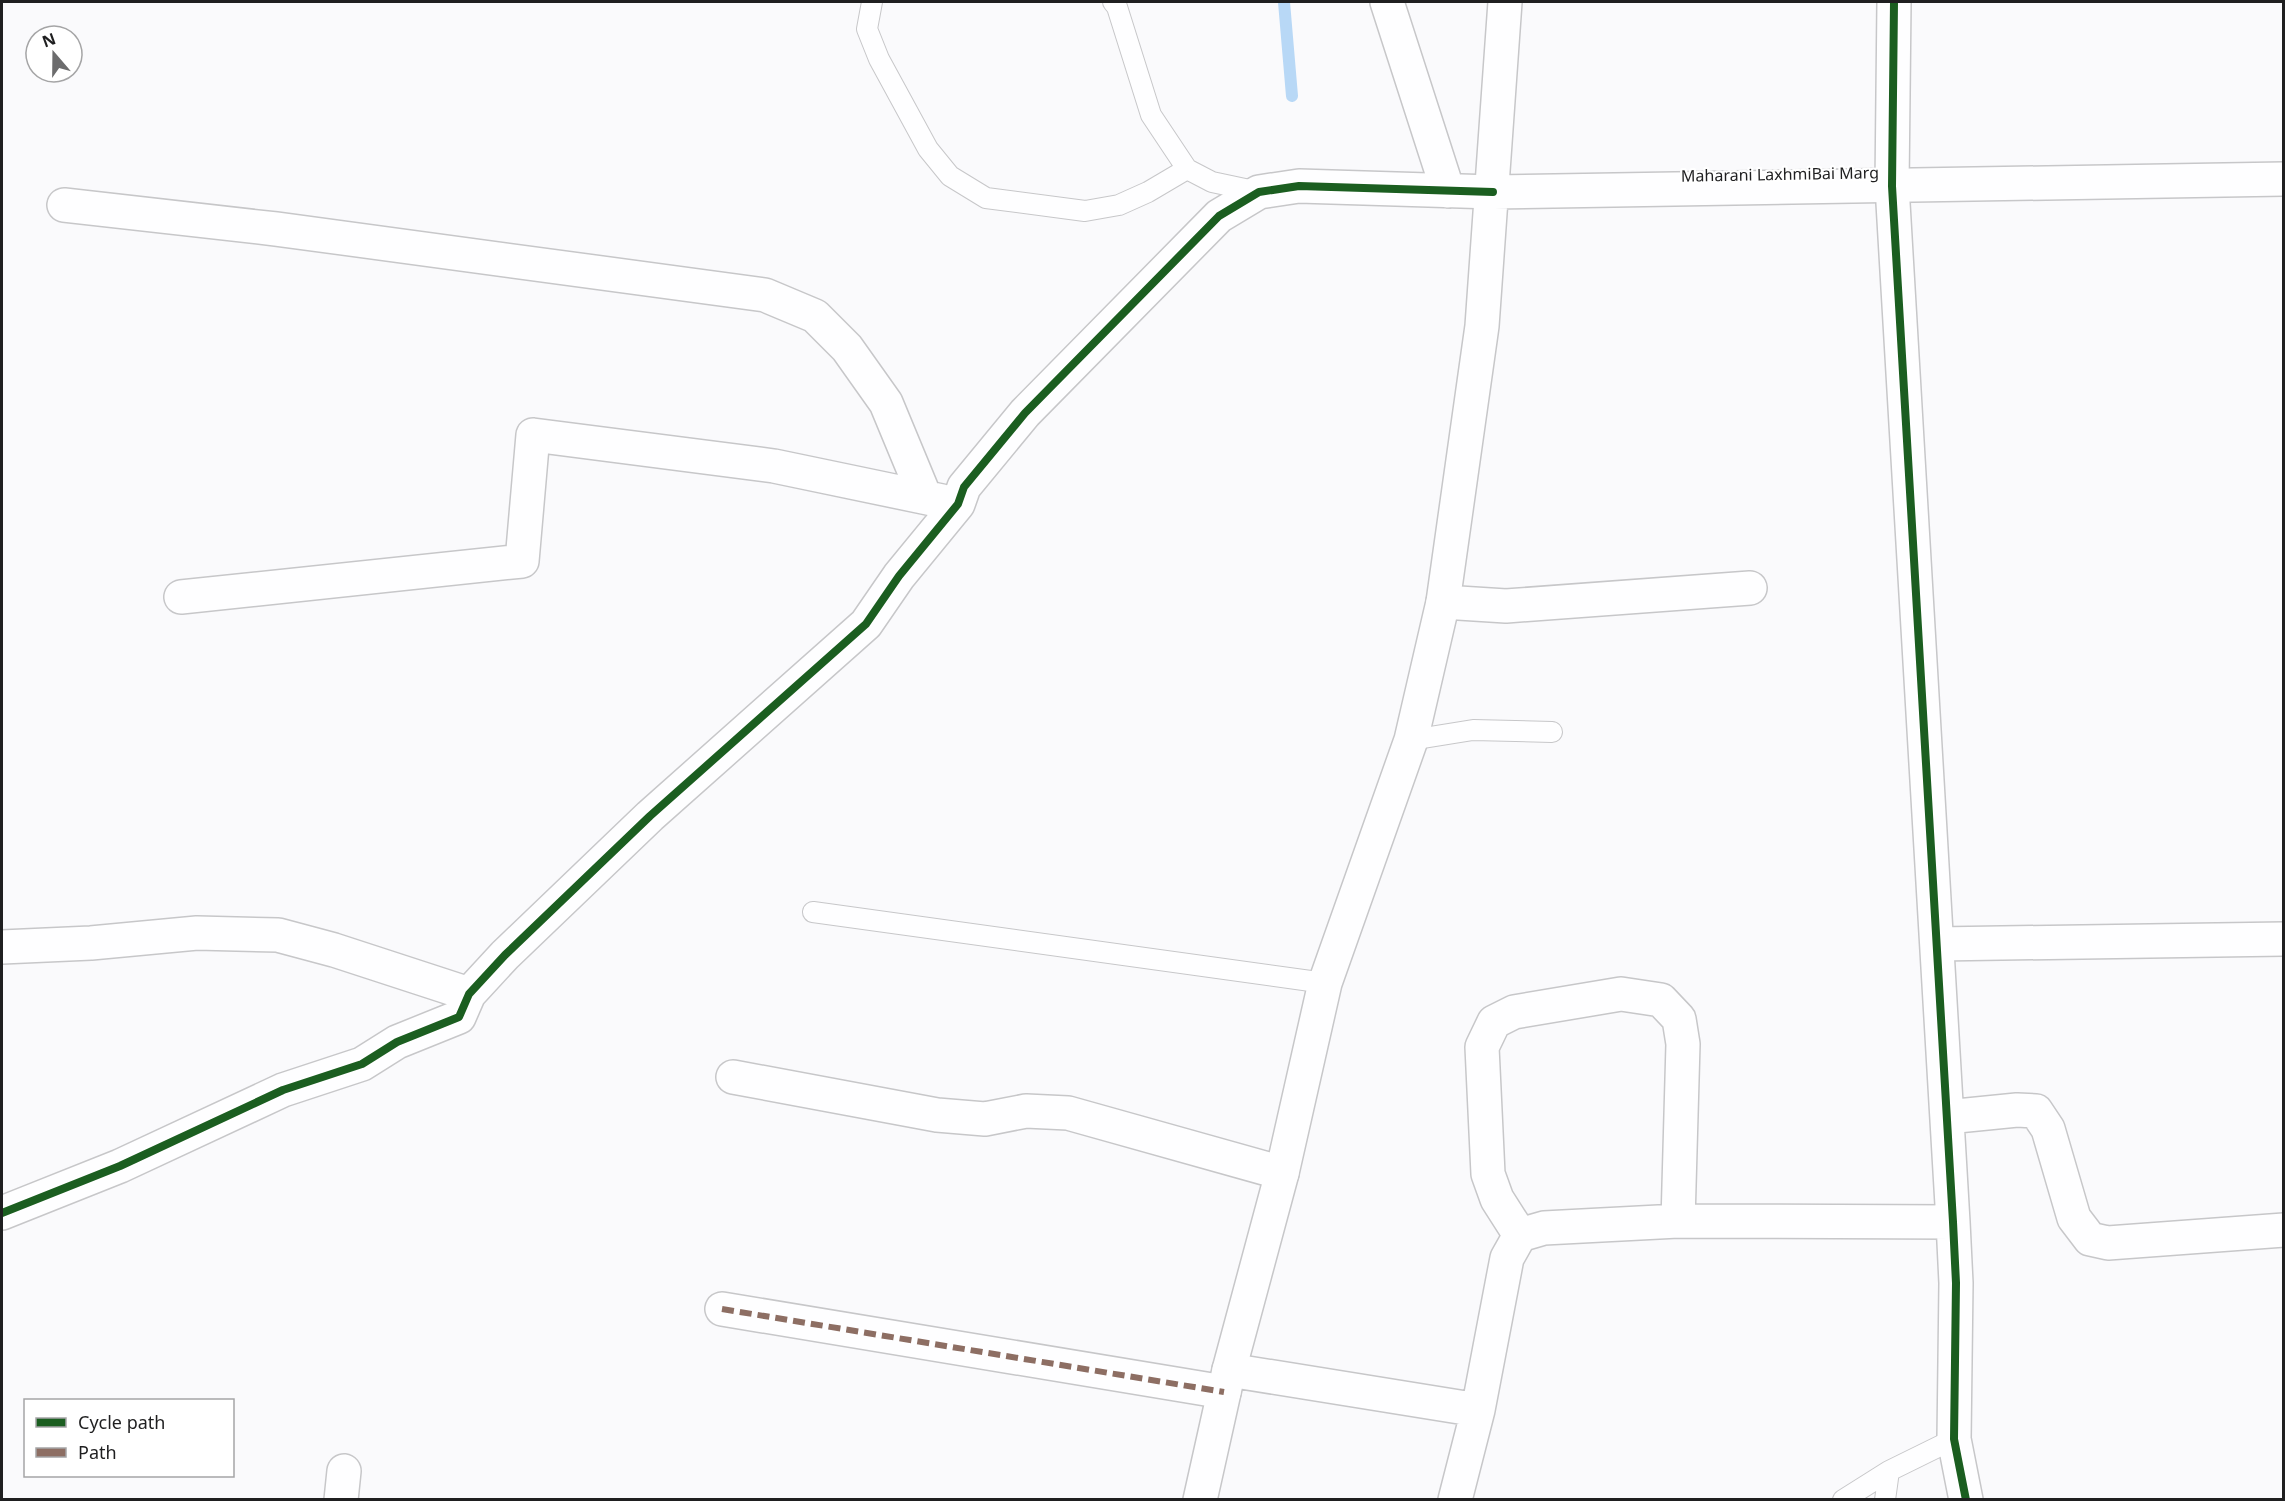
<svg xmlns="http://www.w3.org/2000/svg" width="2285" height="1501" font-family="'Noto Sans',sans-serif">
  <rect width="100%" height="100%" fill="#fafafc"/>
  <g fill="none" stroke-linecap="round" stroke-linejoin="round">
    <path stroke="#b8d8f6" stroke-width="12" d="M1284,2L1292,96"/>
    <g stroke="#c7c7c9" stroke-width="22">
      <path id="service" d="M872,2L867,29L879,59L928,149L950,176L986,198L1085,211L1119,205L1148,192L1187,169
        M1113,2L1117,7L1151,115L1187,169L1212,182L1259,192
        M1411,740L1473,730L1552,732
        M813,912L1325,983
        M1843,1500L1889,1471
        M1885,1500L1889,1471L1954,1439"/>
    </g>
    <g stroke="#c7c7c9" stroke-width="36">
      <path id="minor" d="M1387,2L1448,191
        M1894,2L1892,186L1953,1222L1956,1283L1954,1439L1966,1500
        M64,205L276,229L765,295L815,316L847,348L886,403L925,497
        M181,597L522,561L533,435L774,466L942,501
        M1443,602L1506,606L1750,588
        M1937,944L2284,939
        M2,947L91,943L197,933L278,935L334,950L469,994
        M733,1077L937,1115L985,1119L1026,1111L1068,1113L1282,1173
        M1947,1117L2017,1110L2036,1111L2048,1129L2074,1218L2090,1239L2108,1243L2284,1230
        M2,1213L120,1166L283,1090L362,1064L397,1042L459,1017L469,994L505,955L650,816L866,624L899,576L958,504L964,487L1025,413L1219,216L1259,192L1299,186L1493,192
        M1520,1235L1497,1199L1488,1174L1482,1047L1494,1022L1514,1012L1621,994L1661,1000L1679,1019L1683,1044L1678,1221
        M722,1309L1224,1392
        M1229,1370L1478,1410L1455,1500
        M1478,1410L1507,1258L1520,1235L1544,1228L1678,1221L1953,1222
        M341,1500L344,1471"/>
    </g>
    <g stroke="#c7c7c9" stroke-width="36">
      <path id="primary" d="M1493,192L2284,179
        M1200,1500L1229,1370L1282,1173L1325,983L1411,740L1443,602L1482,326L1505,2"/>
    </g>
    <use href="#service" stroke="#fefeff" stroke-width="20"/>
    <use href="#minor" stroke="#fefeff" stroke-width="33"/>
    <use href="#primary" stroke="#fefeff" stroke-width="33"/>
    <path stroke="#8d6e63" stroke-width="6" stroke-dasharray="12 6" stroke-linecap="butt" d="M722,1309L1224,1392"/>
    <g stroke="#fff" stroke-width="11">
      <path id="cycleway" d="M1894,2L1892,186L1953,1222L1956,1283L1954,1439L1966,1500
        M2,1213L120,1166L283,1090L362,1064L397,1042L459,1017L469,994L505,955L650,816L866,624L899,576L958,504L964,487L1025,413L1219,216L1259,192L1299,186L1493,192"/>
    </g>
    <use href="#cycleway" stroke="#1b5e20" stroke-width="8"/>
  </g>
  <g text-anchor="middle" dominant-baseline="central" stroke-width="4.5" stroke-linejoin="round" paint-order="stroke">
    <g font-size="16" fill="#1f1f20" stroke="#fff">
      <text transform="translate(1780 174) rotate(-1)">Maharani LaxhmiBai Marg</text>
    </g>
  </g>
  <rect width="2285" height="1501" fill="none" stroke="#1f1f20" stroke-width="6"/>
  <rect x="24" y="1399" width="210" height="78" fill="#ffffff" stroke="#a5a5a6" stroke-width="1.5"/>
  <rect x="36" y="1418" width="30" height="9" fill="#1b5e20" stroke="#a5a5a6" stroke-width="1.5"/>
  <text x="78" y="1429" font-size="18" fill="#1f1f20">Cycle path</text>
  <rect x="36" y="1448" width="30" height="9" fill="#8d6e63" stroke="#a5a5a6" stroke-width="1.5"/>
  <text x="78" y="1459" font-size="18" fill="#1f1f20">Path</text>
  <g transform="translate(54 54) rotate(340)"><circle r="28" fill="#ffffff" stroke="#a5a5a6" stroke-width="1.5"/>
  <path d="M0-4.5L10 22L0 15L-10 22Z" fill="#6c6c6d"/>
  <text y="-9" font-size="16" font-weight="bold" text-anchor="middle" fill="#1f1f20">N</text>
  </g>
</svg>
